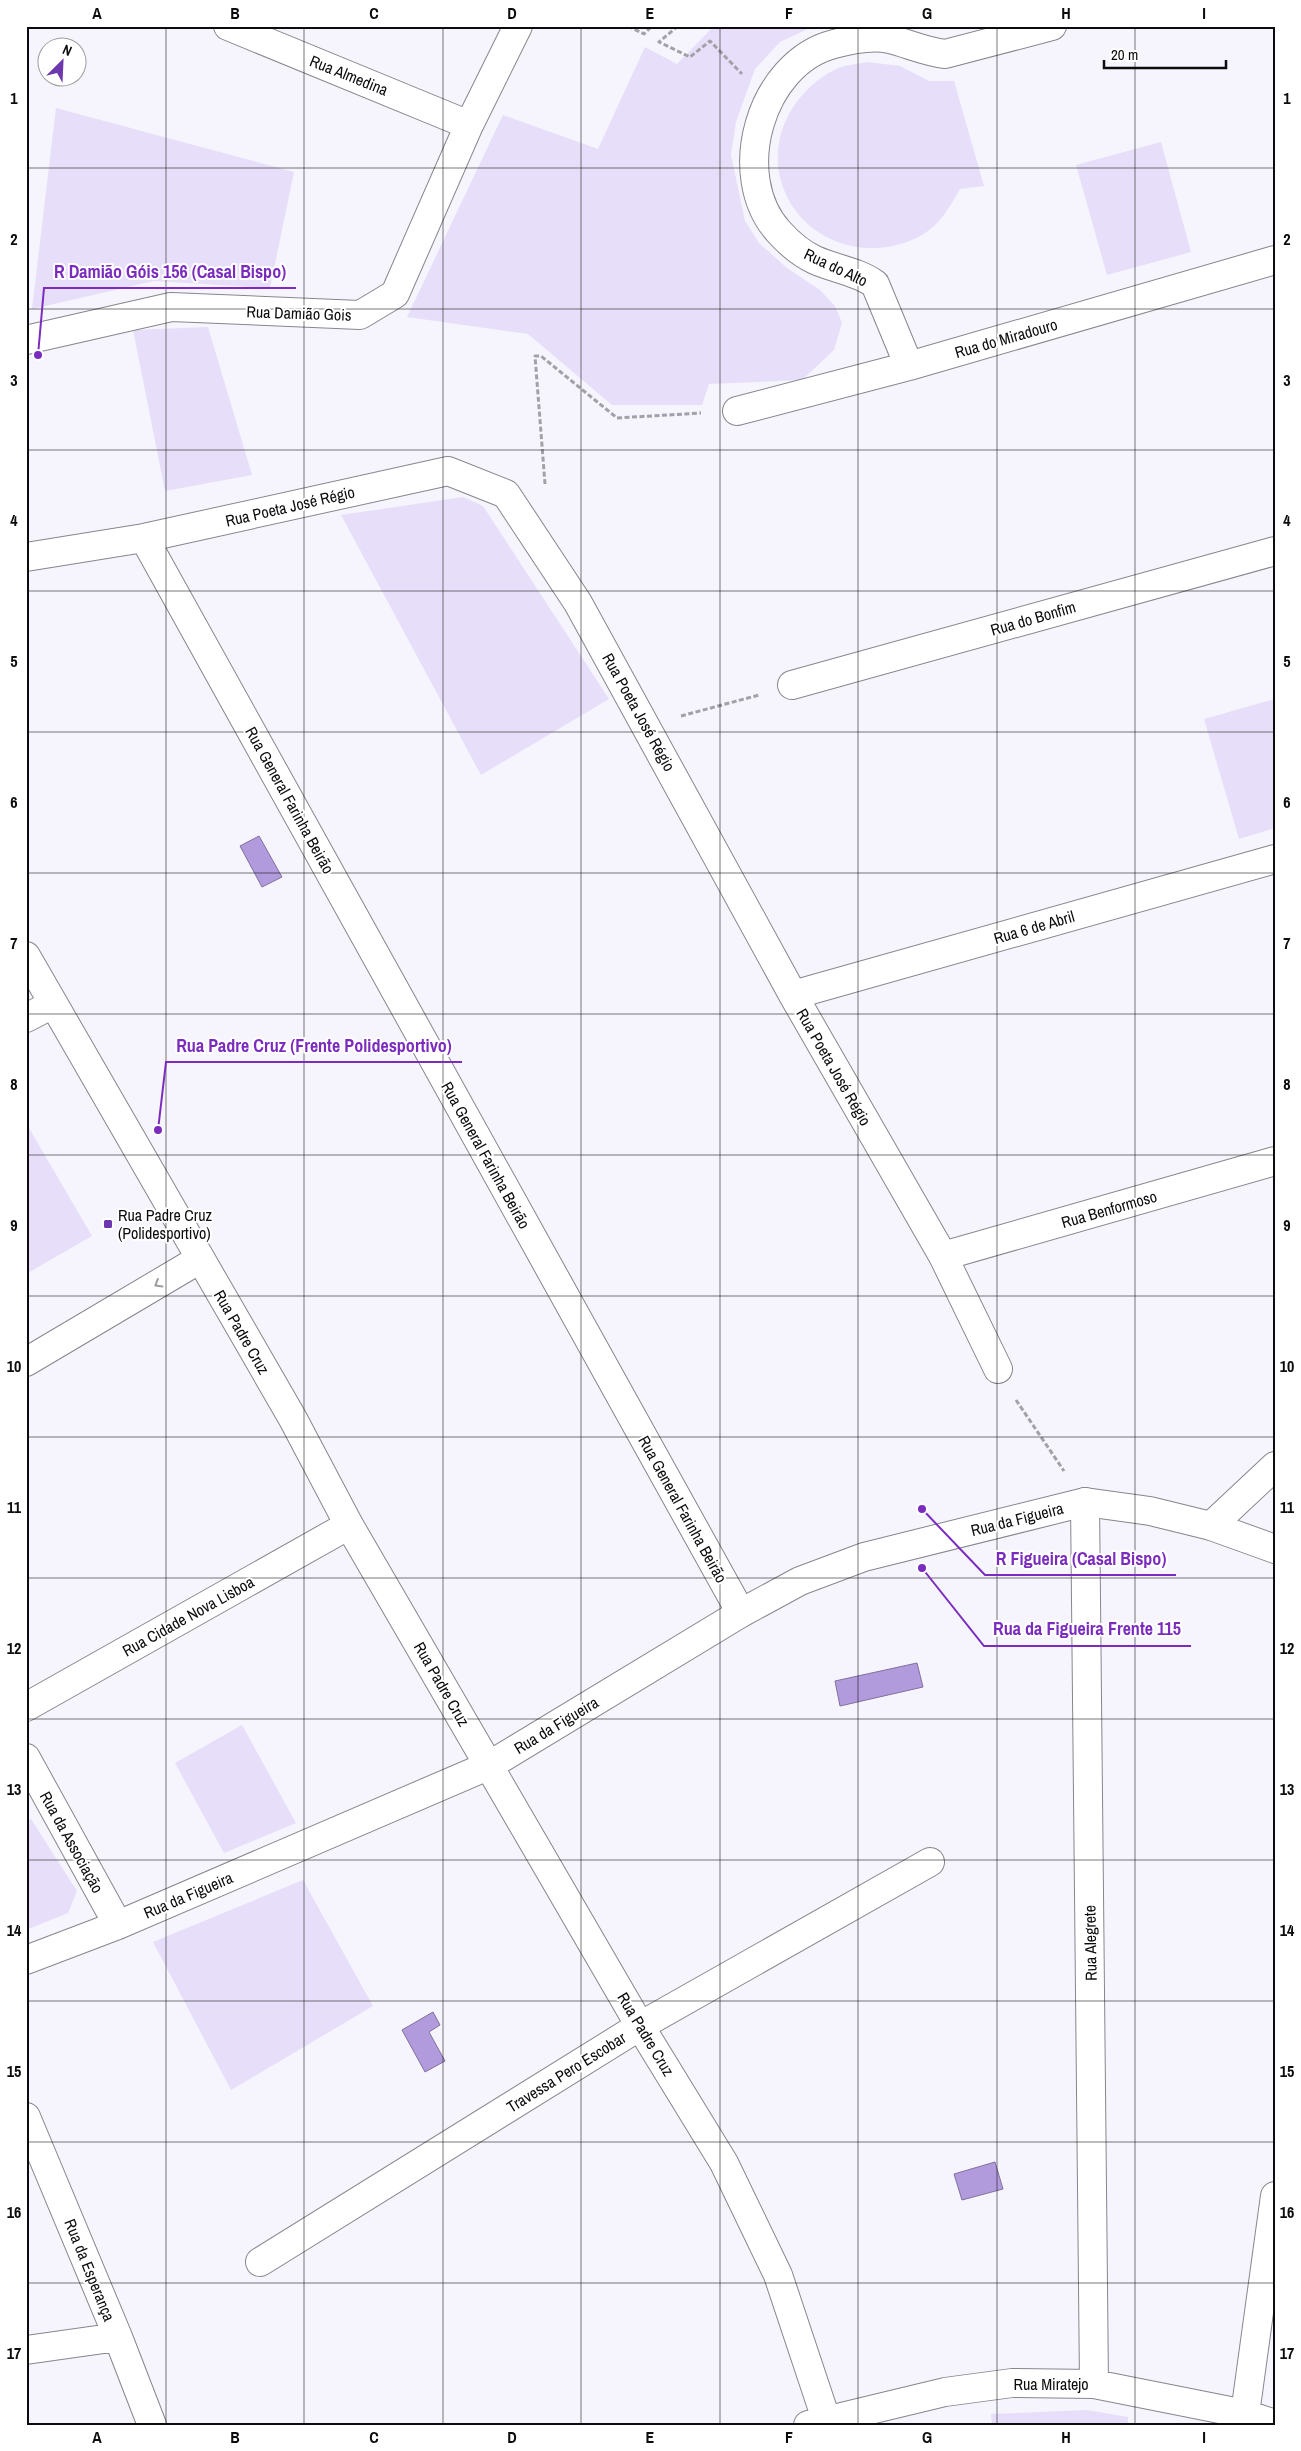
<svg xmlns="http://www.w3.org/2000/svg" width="1301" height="2451" font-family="'Archivo Narrow',sans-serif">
  <rect width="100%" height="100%" fill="#f6f4fc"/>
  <path fill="#e7dff9" d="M714,26H814L780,42L755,69L736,122L731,155L745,221L759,243L787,268L820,290L835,306L842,323L834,350L802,380L709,384L702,405H612L528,334L407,317L503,115L598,149L645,47L677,64Z
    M867,62L900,66L929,81H954L984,186L960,189C950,206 940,225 922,235C878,260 819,249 791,204C761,154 785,96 834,70C844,65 857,64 867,62Z
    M56,108L294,172L270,288L154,281L32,309Z
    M1161,142L1191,252L1107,275L1076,165Z
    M208,327L252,475L165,491L133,330Z
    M463,497L483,506L609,699L481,775L341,515Z
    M1275,699V828L1239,839L1204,719Z
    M26,1123L92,1236L26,1274Z
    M242,1725L296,1823L224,1853L175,1763Z
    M31,1819L77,1891L68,1913L26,1930V1821Z
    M303,1880L373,2006L231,2090L153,1942Z
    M1087,2410L1128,2417V2425H992L991,2414Z"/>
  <path fill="#b29bdc" stroke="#80709e" d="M259,836L282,877L262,887L240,846Z
    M917,1663L923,1687L840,1706L835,1681Z
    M433,2012L440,2025L429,2032L445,2061L425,2072L402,2030Z
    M995,2162L1003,2189L962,2200L954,2174Z"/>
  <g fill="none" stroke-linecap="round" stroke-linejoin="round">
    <g stroke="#88868d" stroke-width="30">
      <path id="street" d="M228,26L469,125
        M26,340L171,307L360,315L395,294L469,125L518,26
        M909,366L875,284C857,271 835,269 815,260C802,254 789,243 779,232C728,176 760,63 834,44C852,39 872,35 890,39C909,44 926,52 945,54L1052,26
        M737,411L909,366L1275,260
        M144,538L741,1613
        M26,557L144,538L448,471L506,494L578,603L793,995L943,1256L998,1369
        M792,685L1275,551
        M793,995L1275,859
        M26,1018L53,1004
        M943,1256L1275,1161
        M26,1362L200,1259
        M1085,1502L1094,2384
        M1211,1526L1275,1466
        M26,1707L349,1525
        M26,1758L118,1925
        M26,1960L118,1925L490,1765
        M26,2117L118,2337L152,2425
        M260,2262L640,2026L930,1862
        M26,2350L118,2337
        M1245,2414L1275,2196
        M808,2425L945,2392L1012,2383L1094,2384L1245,2414L1275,2424"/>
    </g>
    <g stroke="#88868d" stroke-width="30">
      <path id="secondary" d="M26,956L293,1419L349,1525L640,2026L724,2163L778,2275L828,2425
        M490,1765L741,1613L800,1581L864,1557L1085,1502L1150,1511L1211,1526L1275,1549"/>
    </g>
    <path stroke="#a3a1a7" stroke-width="3" stroke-dasharray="5 2.5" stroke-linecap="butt" d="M628,26L644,34L652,26
      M678,26L659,42L690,57L710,41L742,74
      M545,484L535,356H541L617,418L701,413
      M681,716L759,695
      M1016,1400L1064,1471"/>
    <use href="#street" stroke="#fff" stroke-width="28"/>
    <use href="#secondary" stroke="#fff" stroke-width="28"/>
  </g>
  <defs><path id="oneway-chevron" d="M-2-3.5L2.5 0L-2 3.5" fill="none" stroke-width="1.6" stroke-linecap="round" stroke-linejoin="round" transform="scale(1.25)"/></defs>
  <use stroke="#9e9d9e" href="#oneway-chevron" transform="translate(158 1284) rotate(149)"/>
  <path fill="none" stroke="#0c0b0d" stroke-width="1" stroke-opacity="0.55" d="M166,26V2425M304,26V2425M443,26V2425M581,26V2425M720,26V2425M858,26V2425M997,26V2425M1135,26V2425M26,168H1275M26,309H1275M26,450H1275M26,591H1275M26,732H1275M26,873H1275M26,1014H1275M26,1155H1275M26,1296H1275M26,1437H1275M26,1578H1275M26,1719H1275M26,1860H1275M26,2001H1275M26,2142H1275M26,2283H1275"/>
  <rect fill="#6d38af" stroke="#fff" stroke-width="2" x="103" y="1219" width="10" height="10" rx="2.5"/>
  <g text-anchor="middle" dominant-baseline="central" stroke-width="4" stroke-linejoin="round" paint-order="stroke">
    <g font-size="16" fill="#0c0b0d" stroke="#fff">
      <text transform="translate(349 75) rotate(22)">Rua Almedina</text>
      <text transform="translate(836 267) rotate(25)">Rua do Alto</text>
      <text transform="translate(299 313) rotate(2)">Rua Damião Gois</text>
      <text transform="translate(1006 338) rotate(-16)">Rua do Miradouro</text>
      <text transform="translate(290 506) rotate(-13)">Rua Poeta José Régio</text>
      <text transform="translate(1033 618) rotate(-16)">Rua do Bonfim</text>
      <text transform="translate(639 712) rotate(61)">Rua Poeta José Régio</text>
      <text transform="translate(290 800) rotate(61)">Rua General Farinha Beirão</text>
      <text transform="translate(1034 927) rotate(-16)">Rua 6 de Abril</text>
      <text transform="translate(834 1067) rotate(60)">Rua Poeta José Régio</text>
      <text transform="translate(486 1155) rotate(61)">Rua General Farinha Beirão</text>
      <text transform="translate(1109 1209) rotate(-16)">Rua Benformoso</text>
      <text transform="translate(242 1332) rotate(60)">Rua Padre Cruz</text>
      <text transform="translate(683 1509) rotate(61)">Rua General Farinha Beirão</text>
      <text transform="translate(1017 1519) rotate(-14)">Rua da Figueira</text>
      <text transform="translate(188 1616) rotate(-29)">Rua Cidade Nova Lisboa</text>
      <text transform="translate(442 1684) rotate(60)">Rua Padre Cruz</text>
      <text transform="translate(556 1725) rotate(-31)">Rua da Figueira</text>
      <text transform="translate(72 1842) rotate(61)">Rua da Associação</text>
      <text transform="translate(188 1895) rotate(-23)">Rua da Figueira</text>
      <text transform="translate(1090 1943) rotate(-91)">Rua Alegrete</text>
      <text transform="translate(646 2034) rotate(59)">Rua Padre Cruz</text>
      <text transform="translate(566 2072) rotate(-32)">Travessa Pero Escobar</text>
      <text transform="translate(90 2270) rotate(68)">Rua da Esperança</text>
      <text x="1051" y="2384">Rua Miratejo</text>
    </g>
    <g font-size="16" fill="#0c0b0d" stroke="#fff" text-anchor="start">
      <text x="118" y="1215">Rua Padre Cruz<tspan x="118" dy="18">(Polidesportivo)</tspan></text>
    </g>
  </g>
  <path fill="none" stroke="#7b2cbf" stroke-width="2" d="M38 355L44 288H296M158 1130L166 1062H462M922 1509L985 1575H1176M922 1568L984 1646H1191"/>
  <g fill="#7b2cbf" stroke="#fff" stroke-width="2">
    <circle cx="38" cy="355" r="5"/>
    <circle cx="158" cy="1130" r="5"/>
    <circle cx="922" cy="1509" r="5"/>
    <circle cx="922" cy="1568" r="5"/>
  </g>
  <g font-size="18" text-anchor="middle" font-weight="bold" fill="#7b2cbf" stroke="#fff" stroke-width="4" stroke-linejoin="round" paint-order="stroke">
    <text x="170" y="278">R Damião Góis 156 (Casal Bispo)</text>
    <text x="314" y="1052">Rua Padre Cruz (Frente Polidesportivo)</text>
    <text x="1081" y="1565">R Figueira (Casal Bispo)</text>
    <text x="1087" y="1635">Rua da Figueira Frente 115</text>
  </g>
  <rect width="1301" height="2451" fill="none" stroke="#ffffff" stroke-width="55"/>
  <g transform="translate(62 62) rotate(24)"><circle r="24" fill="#ffffff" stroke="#9e9d9e"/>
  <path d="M0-4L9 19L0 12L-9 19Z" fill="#6d38af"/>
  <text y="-8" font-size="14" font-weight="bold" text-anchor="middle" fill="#0c0b0d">N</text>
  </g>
  <path d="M1104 60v8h122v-8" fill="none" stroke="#0c0b0d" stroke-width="2.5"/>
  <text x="1111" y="60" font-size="15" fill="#0c0b0d" stroke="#ffffff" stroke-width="4" paint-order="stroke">20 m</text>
  <rect x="28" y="28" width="1246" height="2396" fill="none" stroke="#0c0b0d" stroke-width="2"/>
  <g font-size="16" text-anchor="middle" font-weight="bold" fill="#0c0b0d">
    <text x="97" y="19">A</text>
    <text x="235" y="19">B</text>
    <text x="374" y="19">C</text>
    <text x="512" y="19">D</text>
    <text x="650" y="19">E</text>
    <text x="789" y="19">F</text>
    <text x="927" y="19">G</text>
    <text x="1066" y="19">H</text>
    <text x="1204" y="19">I</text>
    <text x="14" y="104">1</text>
    <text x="1287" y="104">1</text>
    <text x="14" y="245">2</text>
    <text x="1287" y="245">2</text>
    <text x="14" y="386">3</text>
    <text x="1287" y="386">3</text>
    <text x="14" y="526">4</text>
    <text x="1287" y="526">4</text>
    <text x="14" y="667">5</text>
    <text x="1287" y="667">5</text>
    <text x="14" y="808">6</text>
    <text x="1287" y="808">6</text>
    <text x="14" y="949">7</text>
    <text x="1287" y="949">7</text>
    <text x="14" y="1090">8</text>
    <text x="1287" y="1090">8</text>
    <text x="14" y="1231">9</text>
    <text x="1287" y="1231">9</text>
    <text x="14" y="1372">10</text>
    <text x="1287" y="1372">10</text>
    <text x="14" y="1513">11</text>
    <text x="1287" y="1513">11</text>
    <text x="14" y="1654">12</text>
    <text x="1287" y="1654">12</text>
    <text x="14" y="1795">13</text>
    <text x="1287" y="1795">13</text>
    <text x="14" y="1936">14</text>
    <text x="1287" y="1936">14</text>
    <text x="14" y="2077">15</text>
    <text x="1287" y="2077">15</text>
    <text x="14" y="2218">16</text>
    <text x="1287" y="2218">16</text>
    <text x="14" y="2359">17</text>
    <text x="1287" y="2359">17</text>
    <text x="97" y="2443">A</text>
    <text x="235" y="2443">B</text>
    <text x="374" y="2443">C</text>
    <text x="512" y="2443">D</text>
    <text x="650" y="2443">E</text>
    <text x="789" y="2443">F</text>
    <text x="927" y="2443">G</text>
    <text x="1066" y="2443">H</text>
    <text x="1204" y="2443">I</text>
  </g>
</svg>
